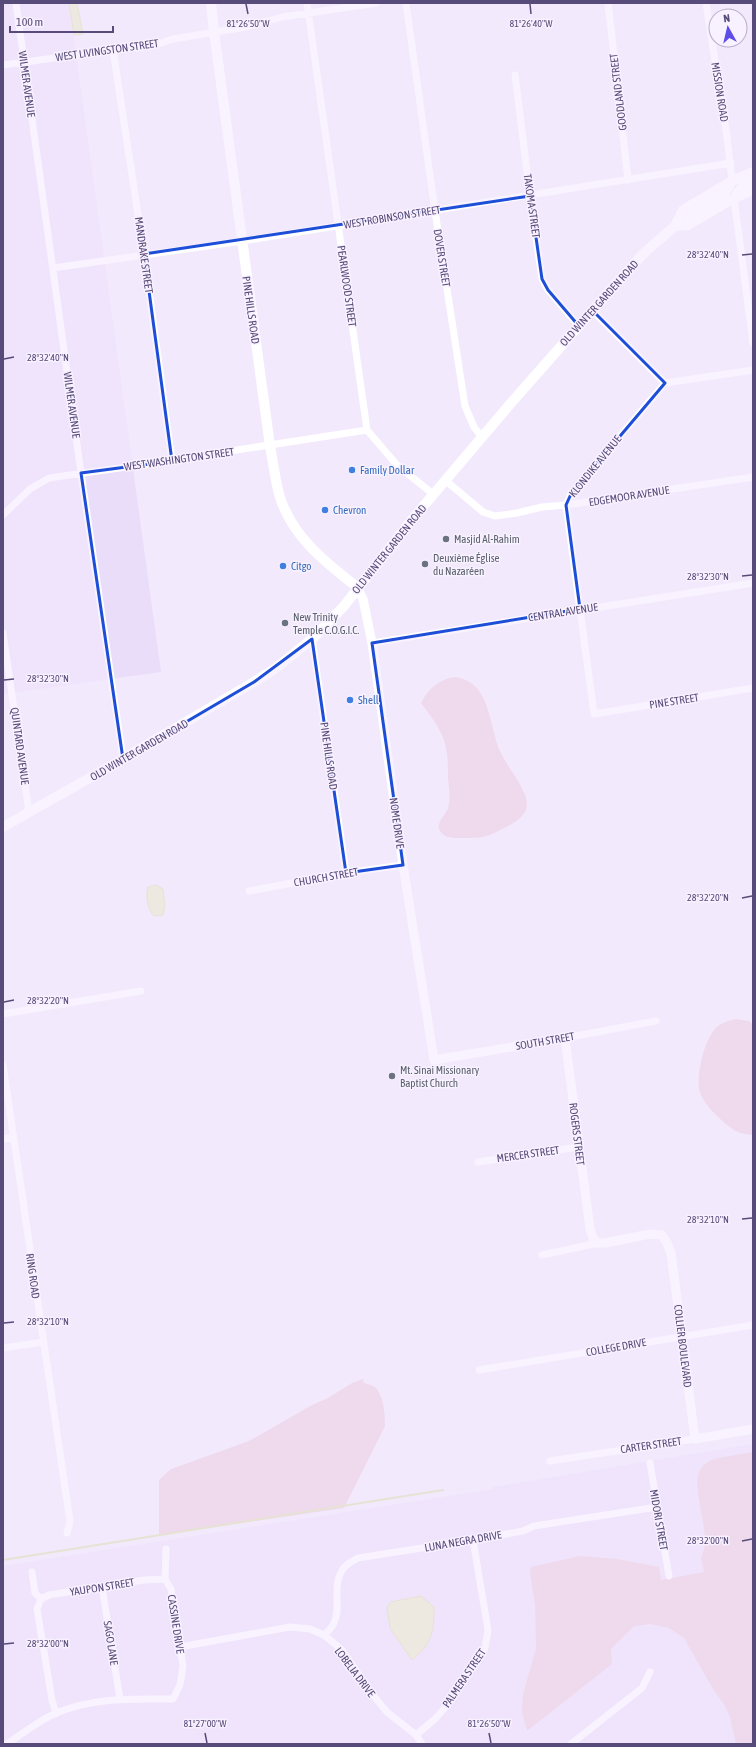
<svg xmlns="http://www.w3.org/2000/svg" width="756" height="1747" font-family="'Asap Condensed',sans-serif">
  <rect width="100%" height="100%" fill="#f3e9fd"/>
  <path fill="#eaddfa" d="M3,3H69L161,672L3,694Z
    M753,1444V1744H3V1566L493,1489V1487Z"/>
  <path fill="#ecc7da" d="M454,677C492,681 488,726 501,753C508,768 519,779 525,795C532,813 518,821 504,828C498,831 493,834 487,836C480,838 471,838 463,838C455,838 443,839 439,829C437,821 446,815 448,808C451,797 449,788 448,778C448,770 448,762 447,754C445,734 433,719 421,703C428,689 438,680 454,677Z
    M736,1019L749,1021L753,1025V1135C748,1134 742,1134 738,1132C727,1127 705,1106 701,1095C694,1080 704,1042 714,1030C720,1023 728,1021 736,1019Z
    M363,1379L364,1383C368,1384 374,1386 376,1388C384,1398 385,1414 385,1426L344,1508L159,1535V1480L171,1469L249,1441L312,1405L328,1398L352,1383Z
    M753,1452V1744H736L730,1717L725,1706L713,1689L684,1638L669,1628L650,1624L634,1626L611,1649L612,1664L527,1731L522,1712L523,1694L536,1649L535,1604L530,1574L531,1567L580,1556L617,1559L659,1567L661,1580L704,1572L701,1558C716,1531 681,1477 708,1462C716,1457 743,1454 753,1452Z"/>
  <path fill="#e6e8bd" stroke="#d8daa2" d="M69,3H77L83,34L74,35Z
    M156,885L163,889L165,906L163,915L154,916C148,910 145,896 148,887Z
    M421,1596L434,1607C434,1631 432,1644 412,1660L390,1628L387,1608L391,1602Z"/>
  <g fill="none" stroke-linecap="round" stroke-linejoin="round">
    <path stroke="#d8daa2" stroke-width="2" d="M3,1560L443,1490"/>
    <path stroke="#fff" stroke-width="7" d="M16,3L81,473L123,759
      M307,3L367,430L397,465L433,494
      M406,3L435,211L465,406L474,427L482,437
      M608,3L628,180
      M706,3L727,137L732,181
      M113,50L144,254L172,461
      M3,65L113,50L152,46L173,39L246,27L282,17L376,3
      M515,75L530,196L542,279L548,290L578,325
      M734,198L753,343
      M53,268L242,241L731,163
      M592,310L665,383
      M665,383L571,494L566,505L594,714L753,688
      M665,383L753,370
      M445,480L483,512L495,516L517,513L542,507L566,505L753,477
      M3,515L30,489L49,478L133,466L367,430
      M3,633L29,812
      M312,639L346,873
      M372,643L753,583
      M249,891L346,873L403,865
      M3,1014L141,991
      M565,1038L656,1021
      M3,1065L70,1521L67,1533
      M3,1139L13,1137
      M478,1162L578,1147
      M542,1255L598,1243
      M3,1348L43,1342
      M479,1370L753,1325
      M550,1461L695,1439
      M650,1463L669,1576
      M32,1572L35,1593L41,1599L37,1609L52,1700L56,1714
      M102,1587L120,1699
      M41,1599L49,1595L144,1580L165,1579
      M324,1635C327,1632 332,1628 334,1623C342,1606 331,1586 343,1569C346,1564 353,1561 358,1558L473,1540L523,1531L534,1526L657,1507
      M180,1647L290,1627L310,1629L324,1635L342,1650L372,1694L387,1712L416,1735L422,1744
      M416,1735L436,1718L449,1703L467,1674L485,1648L488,1630L473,1540
      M7,1744C23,1733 37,1722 54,1714C91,1697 134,1699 173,1699L180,1685L183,1666L171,1589L165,1579L166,1549
      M571,1744L642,1688L650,1672"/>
    <path stroke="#fff" stroke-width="9" d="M357,587L363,599L372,643L403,865L434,1060L565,1038L590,1229L593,1238L598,1243H605L650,1234L662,1235L667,1243L671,1253L695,1439L753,1429"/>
    <path stroke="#fff" stroke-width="10" d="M211,3L214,32L270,446C273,462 275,478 279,494C291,536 325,562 357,587
      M734,198L742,187L753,181
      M688,225L691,215L725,192L729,186
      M675,226L688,225L734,198L753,190
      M3,827L123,759L254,682L276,668L312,639L344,606L410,522L511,403L631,267L644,253L675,226L683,210L732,181L753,172"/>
  </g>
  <path d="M0 0H756V1747H0ZM530,196L542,279L548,290L578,325L592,310L665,383L571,494L566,505L580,609L372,643L403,865L346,873L312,639L254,682L123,759L81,473L172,461L144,254Z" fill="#f3e9fd" fill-opacity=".55" fill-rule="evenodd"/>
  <path fill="none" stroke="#1d4ed8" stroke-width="3" stroke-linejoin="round" d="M530,196L542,279L548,290L578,325L592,310L665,383L571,494L566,505L580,609L372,643L403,865L346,873L312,639L254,682L123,759L81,473L172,461L144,254Z"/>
  <path fill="none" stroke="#574b79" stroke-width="1.5" d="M246,4L248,14M530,4L531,14M742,255L752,254M4,359L14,357M742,576L752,575M4,680L14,679M742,898L752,896M4,1002L14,1000M742,1219L752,1218M4,1323L14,1322M742,1541L752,1539M4,1644L14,1643M205,1733L207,1743M489,1733L491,1743"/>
  <g fill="#3f7fe0" stroke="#f8f1ff" stroke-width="1.5">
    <circle cx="352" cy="470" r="4"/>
    <circle cx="325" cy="510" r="4"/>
    <circle cx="283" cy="566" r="4"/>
    <circle cx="350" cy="700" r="4"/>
  </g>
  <g fill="#6b7280" stroke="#f8f1ff" stroke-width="1.5">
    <circle cx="446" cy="539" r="4"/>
    <circle cx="425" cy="564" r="4"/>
    <circle cx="285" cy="623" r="4"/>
    <circle cx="392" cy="1076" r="4"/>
  </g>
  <g text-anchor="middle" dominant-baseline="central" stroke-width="3" stroke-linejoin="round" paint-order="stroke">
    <g font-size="11" fill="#574b79" stroke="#f8f1ff">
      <text transform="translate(107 50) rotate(-8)">WEST LIVINGSTON STREET</text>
      <text transform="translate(27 84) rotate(82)">WILMER AVENUE</text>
      <text transform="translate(618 92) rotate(-97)">GOODLAND STREET</text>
      <text transform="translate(720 92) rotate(81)">MISSION ROAD</text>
      <text transform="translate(532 206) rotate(82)">TAKOMA STREET</text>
      <text transform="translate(392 217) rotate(-9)">WEST ROBINSON STREET</text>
      <text transform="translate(144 255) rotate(82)">MANDRAKE STREET</text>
      <text transform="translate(442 258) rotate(81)">DOVER STREET</text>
      <text transform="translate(347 286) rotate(82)">PEARLWOOD STREET</text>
      <text transform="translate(599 303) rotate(-48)">OLD WINTER GARDEN ROAD</text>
      <text transform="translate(251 310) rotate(82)">PINE HILLS ROAD</text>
      <text transform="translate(72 405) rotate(82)">WILMER AVENUE</text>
      <text transform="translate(179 459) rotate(-8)">WEST WASHINGTON STREET</text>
      <text transform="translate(595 466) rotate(-51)">KLONDIKE AVENUE</text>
      <text transform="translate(629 496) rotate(-9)">EDGEMOOR AVENUE</text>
      <text transform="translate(389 549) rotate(-51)">OLD WINTER GARDEN ROAD</text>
      <text transform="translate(563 612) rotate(-9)">CENTRAL AVENUE</text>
      <text transform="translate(674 701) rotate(-9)">PINE STREET</text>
      <text transform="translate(20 746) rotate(82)">QUINTARD AVENUE</text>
      <text transform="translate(139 750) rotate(-30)">OLD WINTER GARDEN ROAD</text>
      <text transform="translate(329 756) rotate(82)">PINE HILLS ROAD</text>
      <text transform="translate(397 823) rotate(82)">NOME DRIVE</text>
      <text transform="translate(326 877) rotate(-10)">CHURCH STREET</text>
      <text transform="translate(545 1041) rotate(-10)">SOUTH STREET</text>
      <text transform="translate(577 1134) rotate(83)">ROGERS STREET</text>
      <text transform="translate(528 1154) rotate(-8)">MERCER STREET</text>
      <text transform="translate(33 1276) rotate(82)">RING ROAD</text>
      <text transform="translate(683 1346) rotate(83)">COLLIER BOULEVARD</text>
      <text transform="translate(616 1347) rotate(-10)">COLLEGE DRIVE</text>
      <text transform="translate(651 1445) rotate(-8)">CARTER STREET</text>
      <text transform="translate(659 1520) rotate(80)">MIDORI STREET</text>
      <text transform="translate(463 1541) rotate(-10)">LUNA NEGRA DRIVE</text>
      <text transform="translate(102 1587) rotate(-9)">YAUPON STREET</text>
      <text transform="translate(176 1624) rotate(81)">CASSINE DRIVE</text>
      <text transform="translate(111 1643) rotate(81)">SAGO LANE</text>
      <text transform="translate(355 1672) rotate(53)">LOBELIA DRIVE</text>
      <text transform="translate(464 1678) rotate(-56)">PALMERA STREET</text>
    </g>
    <g font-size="11" fill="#366cbe" stroke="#f8f1ff" text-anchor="start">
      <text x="360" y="470">Family Dollar</text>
      <text x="333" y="510">Chevron</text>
      <text x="291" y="566">Citgo</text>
      <text x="358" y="700">Shell</text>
    </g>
    <g font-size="11" fill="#5b616d" stroke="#f8f1ff" text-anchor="start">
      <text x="454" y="539">Masjid Al-Rahim</text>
      <text x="433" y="558">Deuxième Église<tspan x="433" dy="13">du Nazaréen</tspan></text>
      <text x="293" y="617">New Trinity<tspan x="293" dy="13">Temple C.O.G.I.C.</tspan></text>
      <text x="400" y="1070">Mt. Sinai Missionary<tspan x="400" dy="13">Baptist Church</tspan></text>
    </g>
  </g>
  <g font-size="10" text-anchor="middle" fill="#574b79" stroke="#f8f1ff" stroke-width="3" stroke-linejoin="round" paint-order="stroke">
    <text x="248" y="27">81°26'50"W</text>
    <text x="531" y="27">81°26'40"W</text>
    <text x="708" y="258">28°32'40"N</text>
    <text x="48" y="361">28°32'40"N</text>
    <text x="708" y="580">28°32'30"N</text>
    <text x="48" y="682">28°32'30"N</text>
    <text x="708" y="901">28°32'20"N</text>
    <text x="48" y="1004">28°32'20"N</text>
    <text x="708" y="1223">28°32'10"N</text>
    <text x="48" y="1325">28°32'10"N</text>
    <text x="708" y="1544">28°32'00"N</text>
    <text x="48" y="1647">28°32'00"N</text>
    <text x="205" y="1727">81°27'00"W</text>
    <text x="489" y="1727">81°26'50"W</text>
  </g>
  <rect width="756" height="1747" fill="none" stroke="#574b79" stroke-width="8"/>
  <g transform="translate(728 28) rotate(352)"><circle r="19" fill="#f8f1ff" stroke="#b8afc9"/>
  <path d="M0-3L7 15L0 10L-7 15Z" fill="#5e4ce9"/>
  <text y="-6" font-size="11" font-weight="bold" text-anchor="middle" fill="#574b79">N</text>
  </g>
  <path d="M10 26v6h103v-6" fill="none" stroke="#574b79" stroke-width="2"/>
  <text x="16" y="26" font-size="12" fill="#574b79" stroke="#f8f1ff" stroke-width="3" paint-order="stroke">100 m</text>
</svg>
